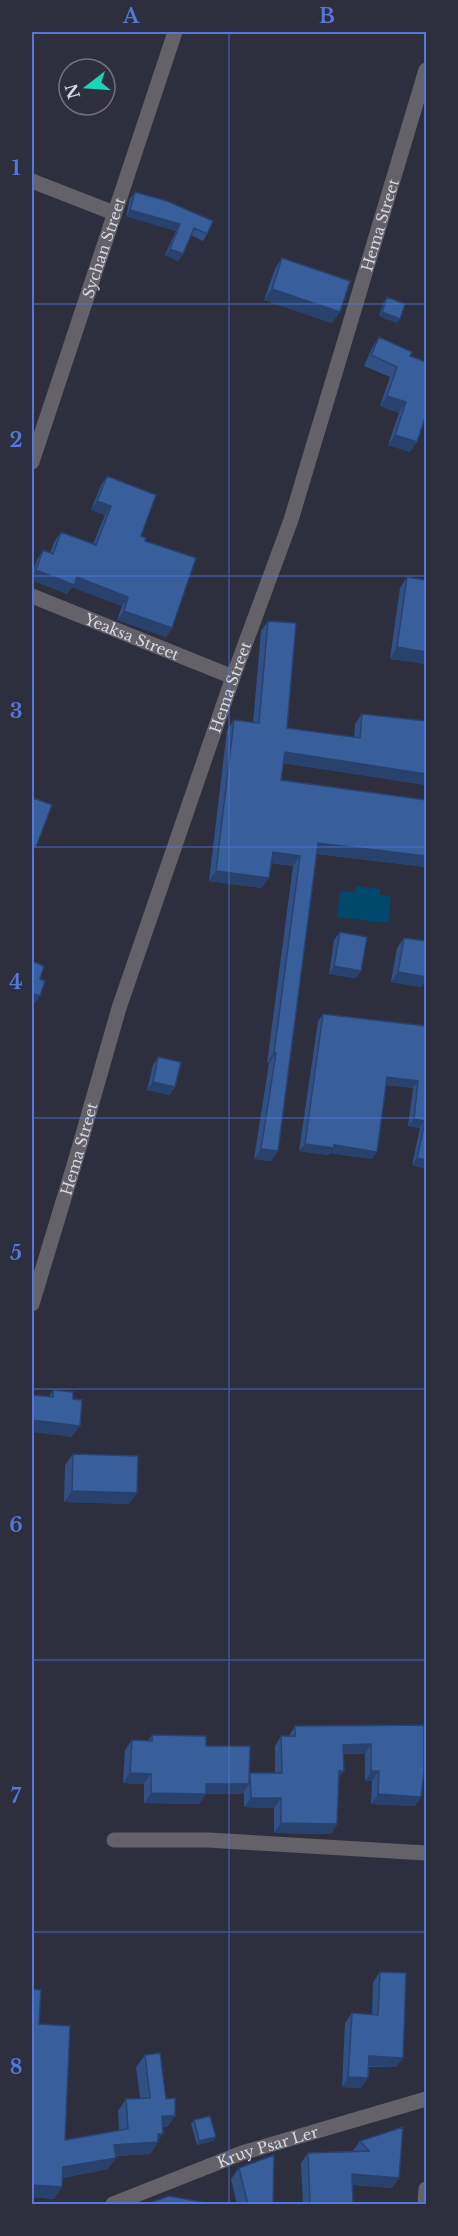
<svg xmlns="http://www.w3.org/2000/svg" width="458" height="2236" font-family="'Libre Baskerville',serif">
  <rect width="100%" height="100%" fill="#2d2f3e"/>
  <path fill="#00496c" d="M356,886L380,889V895L391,897L388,923L337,917L340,891L355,892Z"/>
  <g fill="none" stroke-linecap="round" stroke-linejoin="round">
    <g stroke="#646169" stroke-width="15">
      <path d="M32,181L114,213"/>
      <path id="s1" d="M32,462L175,32"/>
      <path id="s2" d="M32,596L233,677"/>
      <path id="s3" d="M32,1304L75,1162L119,1008L233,677L291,520L426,70"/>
      <path d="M114,1840H208L426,1853"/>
      <path id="s4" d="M113,2204L242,2153L426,2099"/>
      <path d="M425,2204L426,2189"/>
    </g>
  </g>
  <path fill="#315186" d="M135,192L207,234L203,241L191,235L183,254L178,261L165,255L176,231L126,216L130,199Z
    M282,258L332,323L264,300L275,269Z
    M387,297L400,319L397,323L379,316L384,301Z
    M379,337L410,356L426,362V422L424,421L410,452L388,445L399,413L380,406L390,377L364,366L372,348Z
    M107,476L141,536L145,541L172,628L166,637L117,620L122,606L72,587L67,594L32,580V573L37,560L43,550L50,553L54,542L61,532L93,544L105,515L91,510L101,485Z
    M407,577L426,580V664L390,659L400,588Z
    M268,621L287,728L354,738L355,724L362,714L426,721V785L283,763L281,780L426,800V867L317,854L278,1151L271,1161L254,1159L269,1063H267L293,866L271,863L262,888L209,881L227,730L234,720L253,723L261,631Z
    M340,932L356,978L329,974L334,940Z
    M404,938L426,980L421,987L391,982L397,948Z
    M323,1014L426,1026V1169L412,1165L420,1128L408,1126L413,1088L386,1085L372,1159L330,1153L328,1155L299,1151L318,1021Z
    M158,1057L170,1095L147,1090L153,1065Z
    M53,1390L73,1399L72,1437L49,1397Z
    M73,1454L129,1504L64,1502L65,1465Z
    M424,1725L415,1806L371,1804L372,1781H365V1754H344L338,1779L337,1824L331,1834L274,1833V1808L244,1807V1792L242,1794H206L199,1804L144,1803V1784L123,1783L125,1750L132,1740L148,1741L152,1735L206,1746L249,1775L250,1773H275V1746L281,1736H289L295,1726Z
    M380,1972L396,2067H368L361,2088L342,2087L345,2023L352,2013L372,2015L373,1982Z
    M32,1989L65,2140L119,2130L118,2111L126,2099L140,2098L136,2067L145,2055L175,2116L167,2127H162L158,2142L150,2154L116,2156L108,2169L63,2178L54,2199L32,2197Z
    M194,2120L216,2137L213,2141L197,2145L191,2124Z
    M403,2127L392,2188L353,2185V2205H303L301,2163L308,2153L354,2152L353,2151L360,2141Z
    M239,2168L273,2205H237L231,2179Z"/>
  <path fill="#28426d" d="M130,210L180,224L176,231L126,216Z
    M170,249L183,254L178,261L165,255Z
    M272,289L340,312L332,323L264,300Z
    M382,312L400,319L397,323L379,316Z
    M387,396L406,402L399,413L380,406Z
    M395,435L417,442L410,452L388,445Z
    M97,501L111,506L105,515L91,510Z
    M36,570L77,577L128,597L122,606L72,587L67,594L32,580V576Z
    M124,611L172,628L166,637L117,620Z
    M397,647L426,652V664L390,659Z
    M285,752L426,774V785L278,762Z
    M318,843L426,856V867L311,853Z
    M32,845L36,847L32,853Z
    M273,852L300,856L293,866L266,862Z
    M216,871L269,878L262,888L209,881Z
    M334,966L361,971L356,978L329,974Z
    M398,972L426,973V980L421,987L391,982Z
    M35,994L40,996L34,1004L32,1003Z
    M274,1053H276L269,1063H267Z
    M387,1077L418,1081L413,1088L381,1084Z
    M153,1082L175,1087L170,1095L147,1090Z
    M414,1119L425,1121L420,1128L408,1126Z
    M305,1144L334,1145L377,1152L372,1159L330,1153L328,1155L299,1151Z
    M261,1149L278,1151L271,1161L254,1159Z
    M417,1158L426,1160V1169L412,1165Z
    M32,1420L80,1426L72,1437L32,1432Z
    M72,1491L137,1493L129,1504L64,1502Z
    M371,1744L365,1754H337L343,1745Z
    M339,1771H344L337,1781Z
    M371,1771H379L372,1781H365Z
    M130,1773L151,1774L144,1784L123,1783Z
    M206,1784H249L242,1794H199Z
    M151,1793L206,1794L199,1804L144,1803Z
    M378,1794L421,1797L415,1806L371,1804Z
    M251,1798H281L274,1808L244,1807Z
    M281,1823L337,1824L331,1834L274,1833Z
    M369,2056L403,2058L396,2067L362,2066Z
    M348,2077L368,2078L361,2088L342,2087Z
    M162,2116H175L167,2127H153Z
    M158,2134H163L157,2142H158L150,2154L106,2156L114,2145Z
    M216,2137L213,2141L197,2145L199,2141Z
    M116,2158L108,2169L55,2179L63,2167Z
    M352,2174L399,2178L392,2188L345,2184Z
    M33,2185L62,2187L54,2199L32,2197V2187Z"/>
  <path fill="#395e9c" stroke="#28426d" stroke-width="1.5" d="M135,192L167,201L213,221L207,234L194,228L183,254L170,249L180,224L130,210Z
    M282,258L350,281L340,312L272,289Z
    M387,297L405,304L400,319L382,312Z
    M379,337L412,352L410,356L426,362V415L417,442L395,435L406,402L387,396L397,367L371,355Z
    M107,476L156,495L141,536L146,538L145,541L196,558L172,628L124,611L128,597L77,577L74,585L36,570L43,550L53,554L61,532L96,545L111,506L97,501Z
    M407,577L426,580V652L397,647Z
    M268,621L296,623L287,728L360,738L362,714L426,721V774L285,752L281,780L426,800V856L318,843L278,1151L261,1149L276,1053H274L300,856L273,852L269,878L216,871L234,720L259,723Z
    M34,798L52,805L36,847L32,845V804Z
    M340,932L367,937L361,971L334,966Z
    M404,938L426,941V977L398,972Z
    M32,961L44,966L40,979L45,981L40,996L35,994L32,1005Z
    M323,1014L426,1026V1160L417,1158L425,1121L414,1119L418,1081L387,1077L377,1152L334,1145V1148L305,1144Z
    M158,1057L181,1062L175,1087L153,1082Z
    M53,1390L73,1392V1399L82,1400L80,1426L32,1420V1395L53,1397Z
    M73,1454L138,1456L137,1493L72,1491Z
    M424,1725V1771L421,1797L378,1794L379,1771H371V1744L343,1745L344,1771H339L337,1824L281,1823V1798H251L250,1773H282L281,1736H295V1726Z
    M152,1735L206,1736V1746H250L249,1784H206V1794L151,1793V1774L130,1773L132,1740L152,1741Z
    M380,1972L406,1973L403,2058L369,2056L368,2078L348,2077L352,2013L378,2015Z
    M32,1989L41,1990L39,2024L70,2026L65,2140L128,2129L126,2099L150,2098L145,2055L160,2053L166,2099L175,2098V2116H162L163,2134H158V2142L114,2145L116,2158L63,2167L62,2187L33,2185V2190H32Z
    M210,2116L216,2137L199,2141L194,2120Z
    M403,2127L399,2178L352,2174L353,2205H310L308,2153L369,2151L360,2141Z
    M274,2155L273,2205H248L239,2168Z
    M169,2196L207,2203V2205H144Z"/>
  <path fill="none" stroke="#5477db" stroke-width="1.5" stroke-opacity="0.55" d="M229,32V2204M32,304H426M32,576H426M32,847H426M32,1118H426M32,1389H426M32,1660H426M32,1932H426"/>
  <g text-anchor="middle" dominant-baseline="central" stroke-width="4.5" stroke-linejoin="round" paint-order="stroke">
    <g font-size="15" fill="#d6d7e1" stroke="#2d2f3e">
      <text stroke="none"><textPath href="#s3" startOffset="1134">Hema Street</textPath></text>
      <text stroke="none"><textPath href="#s1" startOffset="226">Sychan Street</textPath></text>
      <text stroke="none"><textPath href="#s2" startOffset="108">Yeaksa Street</textPath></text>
      <text stroke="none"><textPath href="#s3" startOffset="648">Hema Street</textPath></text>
      <text stroke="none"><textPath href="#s3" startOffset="162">Hema Street</textPath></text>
      <text stroke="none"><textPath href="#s4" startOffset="165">Kruy Psar Ler</textPath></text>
    </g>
  </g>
  <rect width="458" height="2236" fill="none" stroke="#2d2f3e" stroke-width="66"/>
  <g transform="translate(87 87) rotate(253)"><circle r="28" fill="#2d2f3e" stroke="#71727f" stroke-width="1.5"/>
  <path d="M0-4.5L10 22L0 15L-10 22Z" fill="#1ad5b2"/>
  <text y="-9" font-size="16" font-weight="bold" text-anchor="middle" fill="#d6d7e1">N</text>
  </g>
  <rect x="33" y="33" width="392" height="2170" fill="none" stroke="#5477db" stroke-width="2"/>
  <g font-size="20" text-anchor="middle" font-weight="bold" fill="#5477db">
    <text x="131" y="23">A</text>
    <text x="327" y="23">B</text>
    <text x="16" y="175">1</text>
    <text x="16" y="447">2</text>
    <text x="16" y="718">3</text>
    <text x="16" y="989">4</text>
    <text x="16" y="1260">5</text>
    <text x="16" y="1532">6</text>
    <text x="16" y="1803">7</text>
    <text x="16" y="2074">8</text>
  </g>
</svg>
